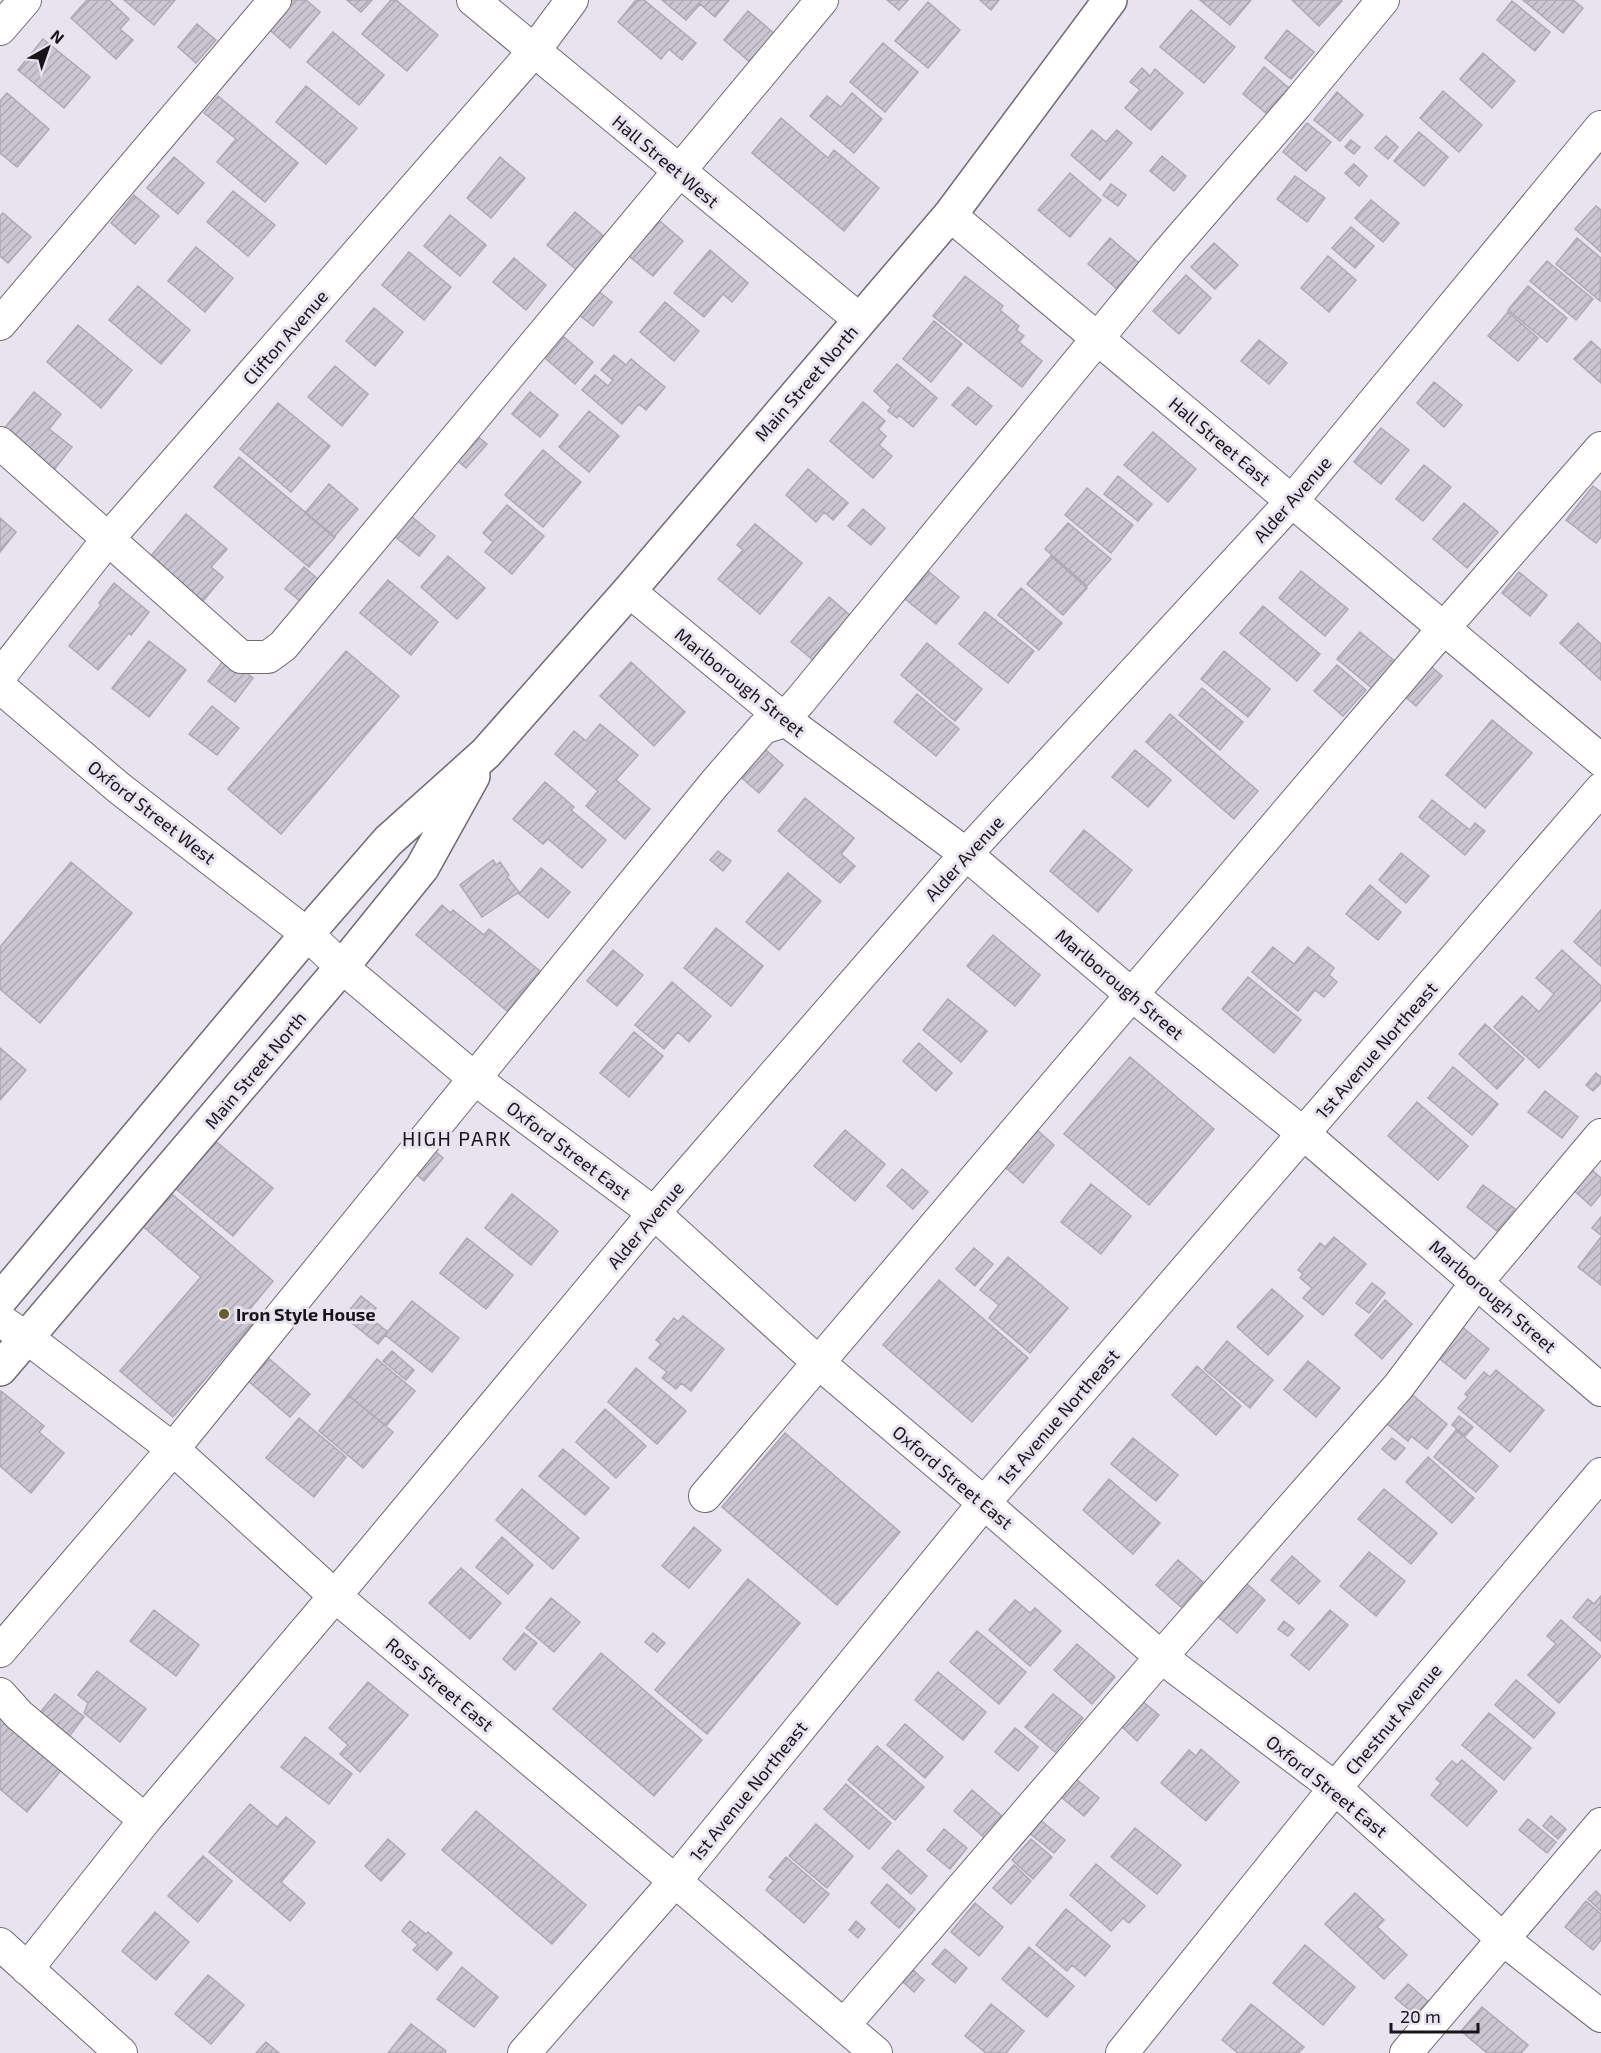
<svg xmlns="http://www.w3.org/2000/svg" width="1601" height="2053" font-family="'Exo 2',sans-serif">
  <defs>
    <pattern id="building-hatch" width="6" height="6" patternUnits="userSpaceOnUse" patternTransform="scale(1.5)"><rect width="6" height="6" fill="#cac6d2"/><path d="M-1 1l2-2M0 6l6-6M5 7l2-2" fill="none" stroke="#ada9b4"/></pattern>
  </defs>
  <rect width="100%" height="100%" fill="#e7e3ef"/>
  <path fill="url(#building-hatch)" stroke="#aca9b4" stroke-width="1.5" d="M87,0H109L129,19L120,29L133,40L116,59L71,18Z
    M124,0H175L154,25Z
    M285,0H306L320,12L290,48L264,25Z
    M347,0H372L361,12Z
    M391,0H396L438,35L407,71L362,34Z
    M636,0H644L696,43L682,60L669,49L661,59L618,22Z
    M662,0H729L715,17L700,4L686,20Z
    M887,0H908L899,10Z
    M980,0H999L991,10Z
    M1200,0H1251L1230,25Z
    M1292,0H1341L1342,1L1319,26Z
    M1523,0H1573L1583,8L1563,33Z
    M1512,1L1550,32L1535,51L1497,20Z
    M928,2L960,30L928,68L895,41Z
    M1191,10L1235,47L1204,83L1160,47Z
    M748,11L776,35L752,64L724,40Z
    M197,24L216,40L196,63L178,47Z
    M1287,30L1314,52L1291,79L1265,58Z
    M333,32L384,75L359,105L307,62Z
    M43,39L90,77L64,108L18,70Z
    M883,43L918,72L885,112L850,82Z
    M1483,53L1515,81L1492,108L1460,79Z
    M1264,67L1289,88L1267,114L1243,94Z
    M1142,68L1150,76L1155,69L1183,93L1151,130L1125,108L1140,90L1130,82Z
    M306,86L357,128L326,164L276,122Z
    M1443,91L1482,125L1459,152L1420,118Z
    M1337,92L1363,115L1340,141L1314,120Z
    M7,93L49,129L17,167L0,153V101Z
    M852,93L882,119L854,153L810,116L827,96L841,107Z
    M218,96L298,163L265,202L217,162L236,139L204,113Z
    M781,118L828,158L834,150L879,188L844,231L752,153Z
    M1307,123L1331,142L1306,171L1283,152Z
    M1092,130L1106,142L1117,130L1132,143L1100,180L1071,155Z
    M1419,132L1448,157L1424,186L1394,161Z
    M1386,136L1398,147L1388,159L1375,148Z
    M1351,140L1360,147L1354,154L1345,147Z
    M1162,156L1186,176L1174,191L1150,171Z
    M174,157L204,183L178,214L147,188Z
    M500,157L525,178L491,218L467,198Z
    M1354,164L1367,176L1359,186L1345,173Z
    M1070,173L1101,200L1070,237L1038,210Z
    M1295,176L1325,198L1307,222L1277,199Z
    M1111,184L1126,195L1118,206L1103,195Z
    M233,191L275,225L248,256L207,222Z
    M134,195L159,216L135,244L111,223Z
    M1371,200L1399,223L1383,242L1355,218Z
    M1596,206L1601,210V252L1575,229Z
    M575,212L606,238L578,271L547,245Z
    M3,213L31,237L8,263L0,256V216Z
    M450,215L486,245L460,276L424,246Z
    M654,216L683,241L653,276L624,252Z
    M1351,227L1374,246L1355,268L1332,248Z
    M1110,238L1139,263L1117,289L1088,264Z
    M1577,238L1601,258L1600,301L1556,264Z
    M1214,243L1238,265L1215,289L1191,267Z
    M196,247L233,278L205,312L168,281Z
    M710,250L748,283L732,302L723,294L704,317L674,293Z
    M409,252L451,287L424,320L382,285Z
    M1328,256L1356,280L1329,312L1301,288Z
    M514,258L546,285L526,310L493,282Z
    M1547,261L1593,299L1576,320L1530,281Z
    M1186,275L1211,298L1179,334L1153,311Z
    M965,276L1003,306L1000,310L1019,326L1016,330L1024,336L1019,342L1042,361L1022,387L933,316Z
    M138,286L190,330L161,364L109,320Z
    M592,286L612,302L593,326L573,310Z
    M1528,286L1567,318L1547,342L1508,310Z
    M665,302L699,331L674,361L640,332Z
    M374,308L403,332L375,366L346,341Z
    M1508,312L1538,338L1518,361L1488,336Z
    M934,321L962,344L931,382L903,359Z
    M78,325L132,370L101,408L47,362Z
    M564,337L593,362L575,384L546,359Z
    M1259,340L1287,363L1269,384L1241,361Z
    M1591,341L1601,350V383L1574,359Z
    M614,355L626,365L631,359L665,387L646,410L639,404L622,424L582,390L595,375L608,386L613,380L601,370Z
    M897,364L937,398L913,427L899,415L897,418L888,411L891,407L874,391Z
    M335,366L368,394L342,426L308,397Z
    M1434,382L1462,405L1444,427L1417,403Z
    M968,387L992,406L976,425L952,405Z
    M34,392L61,414L49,429L72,447L53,471L3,430Z
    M530,392L558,415L540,437L512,414Z
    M863,402L885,421L878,429L886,436L879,445L892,456L873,478L830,441Z
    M278,403L330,446L291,492L240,449Z
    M589,411L619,436L589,472L559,447Z
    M1381,428L1409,450L1381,484L1354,462Z
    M471,431L487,444L466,468L451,455Z
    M1153,432L1196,469L1168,502L1124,465Z
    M543,450L581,482L543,527L505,495Z
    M239,457L335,537L309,567L214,487Z
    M1424,465L1451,487L1423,521L1396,499Z
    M808,469L848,503L833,520L824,512L816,522L786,495Z
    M1118,476L1152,504L1138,521L1104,494Z
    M329,484L358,509L334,537L305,513Z
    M1593,486L1601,492V537L1596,543L1566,520Z
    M1087,488L1133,525L1111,553L1065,515Z
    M1464,503L1498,532L1467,568L1433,539Z
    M507,505L544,536L512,574L485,552L493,542L483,533Z
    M863,509L885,528L871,545L848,526Z
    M186,514L227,549L211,567L223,577L203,601L150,557Z
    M411,516L435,536L419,556L394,536Z
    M0,518L16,532L0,552Z
    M1068,523L1111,559L1087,586L1045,549Z
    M755,524L802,563L760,614L718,579L743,550L737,545Z
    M448,556L485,588L457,619L421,587Z
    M1051,556L1087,588L1063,615L1027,584Z
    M304,567L318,579L300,601L285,589Z
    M928,571L959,597L936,624L905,599Z
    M1301,571L1348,609L1325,636L1279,598Z
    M1519,572L1547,595L1530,616L1502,593Z
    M388,580L438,622L411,655L360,613Z
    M114,583L149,612L131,635L129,633L98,670L69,646L101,605L99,603Z
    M1021,588L1062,623L1039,650L998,615Z
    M829,597L850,615L813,660L791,642Z
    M1263,606L1320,654L1297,681L1240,633Z
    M985,612L1034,651L1008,683L959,644Z
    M1578,623L1601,644V680L1560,643Z
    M1360,632L1396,662L1373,689L1337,659Z
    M149,641L186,670L149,717L112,688Z
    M927,643L982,689L955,721L901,675Z
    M346,651L399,696L281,834L228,789Z
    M1224,651L1270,689L1248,717L1201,679Z
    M226,657L253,678L235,702L208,681Z
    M1424,660L1442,676L1416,706L1397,690Z
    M631,662L685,712L654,746L600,696Z
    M1337,665L1366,690L1343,716L1314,691Z
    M1202,688L1243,722L1220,750L1179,715Z
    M917,694L959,729L936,756L894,722Z
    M212,706L239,728L217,755L189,734Z
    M1170,714L1258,791L1234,819L1146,742Z
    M1492,720L1532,753L1485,808L1446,775Z
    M600,724L638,755L616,780L650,809L625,839L586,806L598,791L555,754L574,731L586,741Z
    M759,744L783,765L759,793L735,772Z
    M1135,750L1171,780L1148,807L1112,777Z
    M545,782L574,807L571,810L606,840L582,868L548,839L543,844L513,819Z
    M805,798L854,838L841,854L855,866L840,883L778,831Z
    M1432,800L1470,830L1475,823L1485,831L1465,855L1419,817Z
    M1084,830L1132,870L1098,912L1050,871Z
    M718,851L731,861L723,871L710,860Z
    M1401,853L1429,876L1406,903L1379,880Z
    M493,860L496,865L500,862L509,875L507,877L519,892L482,917L460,885Z
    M71,862L132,913L40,1023L0,989V947Z
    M541,868L570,892L548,918L519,894Z
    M788,873L821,901L779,950L746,922Z
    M1370,885L1401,912L1378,940L1346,914Z
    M442,905L451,913L453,910L484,935L489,929L540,971L507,1011L416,935Z
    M1601,910V966L1574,942Z
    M716,928L763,966L731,1006L684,968Z
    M993,935L1040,975L1015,1006L967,966Z
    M1273,947L1294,964L1308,947L1334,968L1329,975L1337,982L1324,997L1315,990L1298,1011L1252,972Z
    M613,950L643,975L617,1006L587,981Z
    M1562,950L1601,986V1000L1539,1068L1494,1027L1522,996L1539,1012L1554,994L1536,978Z
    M1248,977L1301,1020L1274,1053L1222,1009Z
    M672,982L711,1016L689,1042L678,1032L664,1049L635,1025Z
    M948,999L987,1031L961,1062L923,1030Z
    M1485,1024L1524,1059L1497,1089L1459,1054Z
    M634,1032L663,1056L629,1097L600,1073Z
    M919,1043L952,1073L936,1091L903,1061Z
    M0,1048L26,1070L0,1100Z
    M1130,1057L1214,1129L1149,1205L1064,1134Z
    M1453,1067L1498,1104L1472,1135L1428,1098Z
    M1596,1073L1601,1077V1083L1593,1091L1586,1085Z
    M1545,1091L1578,1117L1562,1138L1528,1112Z
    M1417,1102L1468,1146L1438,1180L1388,1136Z
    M845,1130L885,1164L855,1201L814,1166Z
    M1037,1130L1054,1145L1023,1183L1006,1168Z
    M209,1136L273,1188L233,1236L170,1184Z
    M427,1144L443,1158L424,1181L408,1167Z
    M1587,1166L1601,1178V1194L1591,1206L1569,1186Z
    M902,1169L928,1192L913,1209L887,1186Z
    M1091,1184L1131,1216L1101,1254L1061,1222Z
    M1483,1185L1515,1209L1497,1231L1467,1207Z
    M166,1189L273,1281L249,1310L258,1317L173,1417L120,1371L201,1277L138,1222Z
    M512,1194L558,1231L531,1265L485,1228Z
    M1601,1217V1235L1592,1228Z
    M1334,1237L1366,1264L1323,1315L1303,1298L1312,1288L1300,1278L1303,1274L1298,1270L1320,1243L1325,1247Z
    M1601,1237V1285L1578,1267Z
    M467,1238L513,1275L486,1309L440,1273Z
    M974,1248L993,1264L975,1286L956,1269Z
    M1008,1257L1068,1308L1030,1353L989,1318L999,1305L980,1290Z
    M939,1280L1028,1358L972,1422L883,1345Z
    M1372,1283L1385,1293L1369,1313L1356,1303Z
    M1272,1289L1303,1316L1268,1355L1237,1327Z
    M361,1296L376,1308L369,1317L388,1332L378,1344L344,1317Z
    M1385,1300L1412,1324L1382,1359L1355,1335Z
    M412,1301L459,1338L432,1372L385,1335Z
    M683,1316L724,1349L691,1391L681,1383L676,1389L662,1378L667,1372L649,1358L661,1344L656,1340L674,1318L678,1322Z
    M1460,1325L1489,1349L1465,1379L1435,1355Z
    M1227,1341L1273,1380L1250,1408L1204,1369Z
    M392,1351L414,1370L406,1380L383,1361Z
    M266,1356L310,1394L290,1417L246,1379Z
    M377,1359L415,1391L386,1426L348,1395Z
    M1308,1361L1340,1388L1316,1417L1284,1390Z
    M1197,1366L1241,1406L1216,1435L1172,1395Z
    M636,1368L686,1411L657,1444L608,1402Z
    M1496,1370L1544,1410L1510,1452L1458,1408L1468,1397L1465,1394L1484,1372L1490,1377Z
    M1403,1387L1447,1424L1427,1449L1411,1436L1408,1441L1379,1417Z
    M1,1391L44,1426L39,1432L64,1453L31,1493L0,1466Z
    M348,1395L393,1432L363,1468L319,1431Z
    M605,1409L646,1446L616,1478L576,1442Z
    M1459,1416L1473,1427L1465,1436L1452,1425Z
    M299,1418L346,1457L314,1497L266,1458Z
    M1456,1430L1498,1466L1476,1492L1434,1457Z
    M785,1433L900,1532L837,1605L722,1507Z
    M1133,1438L1178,1475L1156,1501L1111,1464Z
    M1392,1438L1405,1448L1395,1460L1382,1449Z
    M563,1449L609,1488L585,1515L539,1476Z
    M1428,1457L1474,1498L1452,1523L1406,1482Z
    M1109,1479L1160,1523L1133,1554L1083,1510Z
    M522,1489L579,1538L553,1569L496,1520Z
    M1384,1489L1437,1533L1411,1564L1358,1519Z
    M694,1527L721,1550L689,1588L662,1566Z
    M502,1537L533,1565L508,1594L476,1567Z
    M1369,1552L1405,1581L1376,1616L1340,1586Z
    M1292,1556L1320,1581L1299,1604L1271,1580Z
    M1178,1560L1203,1582L1181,1607L1156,1585Z
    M461,1568L501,1603L470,1639L429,1603Z
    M1239,1577L1265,1600L1237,1633L1210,1610Z
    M748,1579L800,1623L707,1734L655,1690Z
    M1601,1596V1641L1573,1617L1588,1599L1594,1604Z
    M551,1598L580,1622L554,1652L526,1628Z
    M1015,1600L1030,1613L1035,1608L1061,1631L1030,1666L989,1630Z
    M154,1610L199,1645L176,1676L130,1641Z
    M1330,1610L1348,1625L1309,1670L1291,1655Z
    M1561,1620L1601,1656L1559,1703L1528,1675L1556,1644L1547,1636Z
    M1284,1621L1294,1629L1288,1636L1278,1629Z
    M977,1631L1026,1672L999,1704L950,1662Z
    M524,1633L537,1643L515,1670L503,1659Z
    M653,1633L665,1643L657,1652L645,1642Z
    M1077,1644L1115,1677L1092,1704L1054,1670Z
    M601,1653L702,1740L654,1796L553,1709Z
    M97,1671L146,1709L120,1742L84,1713L88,1703L78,1695Z
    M938,1672L986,1712L963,1740L915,1700Z
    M1516,1680L1555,1713L1534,1738L1495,1705Z
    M368,1682L408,1715L360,1772L340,1754L348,1745L329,1728Z
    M55,1694L84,1717L68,1738L39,1714Z
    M1053,1694L1083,1718L1055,1752L1025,1727Z
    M1141,1700L1159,1715L1137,1741L1120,1725Z
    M1489,1713L1531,1748L1504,1780L1462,1745Z
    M0,1715L63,1768L27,1812L0,1789Z
    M905,1724L943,1757L925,1778L887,1745Z
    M1015,1728L1038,1747L1018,1771L995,1752Z
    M305,1737L352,1774L329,1804L281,1767Z
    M877,1746L924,1787L895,1820L848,1780Z
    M1201,1749L1239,1782L1206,1821L1161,1783L1189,1750L1196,1756Z
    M1462,1760L1497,1791L1467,1826L1431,1795L1441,1783L1436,1779L1452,1761L1457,1765Z
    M1076,1779L1099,1798L1084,1816L1061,1797Z
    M846,1784L891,1823L869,1849L824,1809Z
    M972,1790L1004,1818L986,1839L954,1811Z
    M250,1804L277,1827L286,1817L315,1842L281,1882L305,1903L290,1921L209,1852Z
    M476,1811L586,1905L552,1944L442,1850Z
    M1551,1816L1566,1829L1558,1839L1543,1826Z
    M1039,1819L1065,1840L1054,1853L1028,1832Z
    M1528,1819L1556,1842L1547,1853L1519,1830Z
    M816,1824L853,1856L827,1888L789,1856Z
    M1135,1828L1181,1865L1157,1894L1111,1857Z
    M944,1829L967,1848L950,1869L927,1850Z
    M388,1839L405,1854L381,1881L365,1866Z
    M1031,1839L1052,1857L1033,1879L1012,1860Z
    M898,1850L927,1876L911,1894L882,1868Z
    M203,1856L232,1881L198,1922L168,1896Z
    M786,1857L829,1894L804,1923L766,1890L774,1880L769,1877Z
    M1096,1864L1145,1906L1129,1923L1123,1918L1111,1931L1070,1895Z
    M1014,1865L1031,1881L1011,1904L993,1888Z
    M887,1884L915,1909L899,1928L871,1903Z
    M1596,1891L1601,1896V1911L1588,1899Z
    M1355,1893L1384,1920L1377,1927L1407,1955L1384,1979L1325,1924Z
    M1586,1901L1601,1914V1940L1593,1950L1565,1927Z
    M975,1903L1003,1927L979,1956L951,1932Z
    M1066,1909L1110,1946L1085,1976L1072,1965L1067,1971L1036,1945Z
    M155,1912L189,1942L156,1980L122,1951Z
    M410,1921L426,1934L428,1932L452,1953L437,1970L413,1950L418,1945L402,1931Z
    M856,1921L865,1929L858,1938L849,1930Z
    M1305,1945L1355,1987L1323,2025L1273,1983Z
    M1029,1947L1074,1986L1047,2017L1002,1979Z
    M945,1949L967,1968L955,1983L932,1964Z
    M462,1967L498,1997L474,2027L437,1999Z
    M913,1970L924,1980L914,1992L903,1982Z
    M208,1975L244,2005L211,2044L175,2014Z
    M1408,1984L1430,2003L1418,2017L1395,1998Z
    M991,2004L1024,2031L1006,2053H986L965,2036Z
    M1251,2004L1304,2047L1298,2053H1238L1222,2040Z
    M1482,2007L1528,2045L1521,2053H1487L1461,2031Z
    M411,2024L446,2051L445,2053H388Z
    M266,2042L279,2053H256Z"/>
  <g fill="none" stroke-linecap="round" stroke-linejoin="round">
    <g stroke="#6e6b75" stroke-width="34">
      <path id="minor" d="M473,0L860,320
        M0,29L25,0
        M950,215L1601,760
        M0,324L275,0
        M0,443L241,657H268L283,646L822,0
        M629,591L784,719L966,854L1132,995L1304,1134L1601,1390
        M0,676L108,539L534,51L572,0
        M0,687L119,788L307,934L342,967L475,1079L654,1213L819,1363L984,1503L1161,1657L1335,1788L1504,1940L1601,2016
        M0,1320L38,1346L173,1449L335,1596L675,1881L876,2053
        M705,1496L1443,629L1601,448
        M0,1651L173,1449L715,783L763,728L781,722L800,701L1166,255L1296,105L1383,0
        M0,1694L19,1715L145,1820
        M0,1944L121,2053
        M27,1969L145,1820L335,1596L654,1213L966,854L1292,501L1601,127
        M844,2025L1161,1657L1398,1387L1477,1282L1601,1135
        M524,2053L675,1881L984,1503L1601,789
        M1122,2053L1335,1788L1601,1474
        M1406,2053L1601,1824"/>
    </g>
    <g stroke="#6e6b75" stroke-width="36">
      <path id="major" d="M0,1300L307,934L388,841L486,753L629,591L880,297L950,215L1110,0
        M0,1369L342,967L422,868L473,776"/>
    </g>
    <use href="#minor" stroke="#fff" stroke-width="32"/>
    <use href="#major" stroke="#fff" stroke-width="33"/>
  </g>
  <circle fill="#695d2a" stroke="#e7e3ef" stroke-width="2" cx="224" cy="1314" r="6"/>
  <g text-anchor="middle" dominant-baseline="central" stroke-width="6" stroke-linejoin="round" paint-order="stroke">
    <g font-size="18" fill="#171519" stroke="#e7e3ef">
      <text transform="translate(666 161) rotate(40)">Hall Street West</text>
      <text transform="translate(285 337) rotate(-49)">Clifton Avenue</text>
      <text transform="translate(806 383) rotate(-49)">Main Street North</text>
      <text transform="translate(1220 441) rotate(40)">Hall Street East</text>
      <text transform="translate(1292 499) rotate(-49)">Alder Avenue</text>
      <text transform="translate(740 682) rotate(39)">Marlborough Street</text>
      <text transform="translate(152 812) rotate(38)">Oxford Street West</text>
      <text transform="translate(964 858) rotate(-48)">Alder Avenue</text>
      <text transform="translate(1120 984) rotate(40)">Marlborough Street</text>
      <text transform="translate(1376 1050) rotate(-49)">1st Avenue Northeast</text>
      <text transform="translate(255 1070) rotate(-50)">Main Street North</text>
      <text transform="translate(569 1150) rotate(37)">Oxford Street East</text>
      <text transform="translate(645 1225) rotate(-50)">Alder Avenue</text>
      <text transform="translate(1493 1296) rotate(41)">Marlborough Street</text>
      <text transform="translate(1058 1417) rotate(-49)">1st Avenue Northeast</text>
      <text transform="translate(953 1477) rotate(40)">Oxford Street East</text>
      <text transform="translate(440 1684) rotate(40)">Ross Street East</text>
      <text transform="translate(1393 1719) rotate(-50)">Chestnut Avenue</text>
      <text transform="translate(1327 1786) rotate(39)">Oxford Street East</text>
      <text transform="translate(748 1791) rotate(-51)">1st Avenue Northeast</text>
    </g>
    <g font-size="18" font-weight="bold" fill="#171519" stroke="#e7e3ef" text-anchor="start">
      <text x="236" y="1314">Iron Style House</text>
    </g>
    <g font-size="20" letter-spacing="1.5" fill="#171519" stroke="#e7e3ef">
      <text x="457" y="1138">HIGH PARK</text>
    </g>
  </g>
  <g transform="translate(48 48) rotate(40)" stroke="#e7e3ef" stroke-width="4.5" paint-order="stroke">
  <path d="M0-4.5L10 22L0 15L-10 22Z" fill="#171519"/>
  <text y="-9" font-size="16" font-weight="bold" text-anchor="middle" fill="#171519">N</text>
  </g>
  <path d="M1391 2023v9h87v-9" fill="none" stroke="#171519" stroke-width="3"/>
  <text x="1400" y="2023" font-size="18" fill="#171519" stroke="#e7e3ef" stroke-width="4.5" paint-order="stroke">20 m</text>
</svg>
